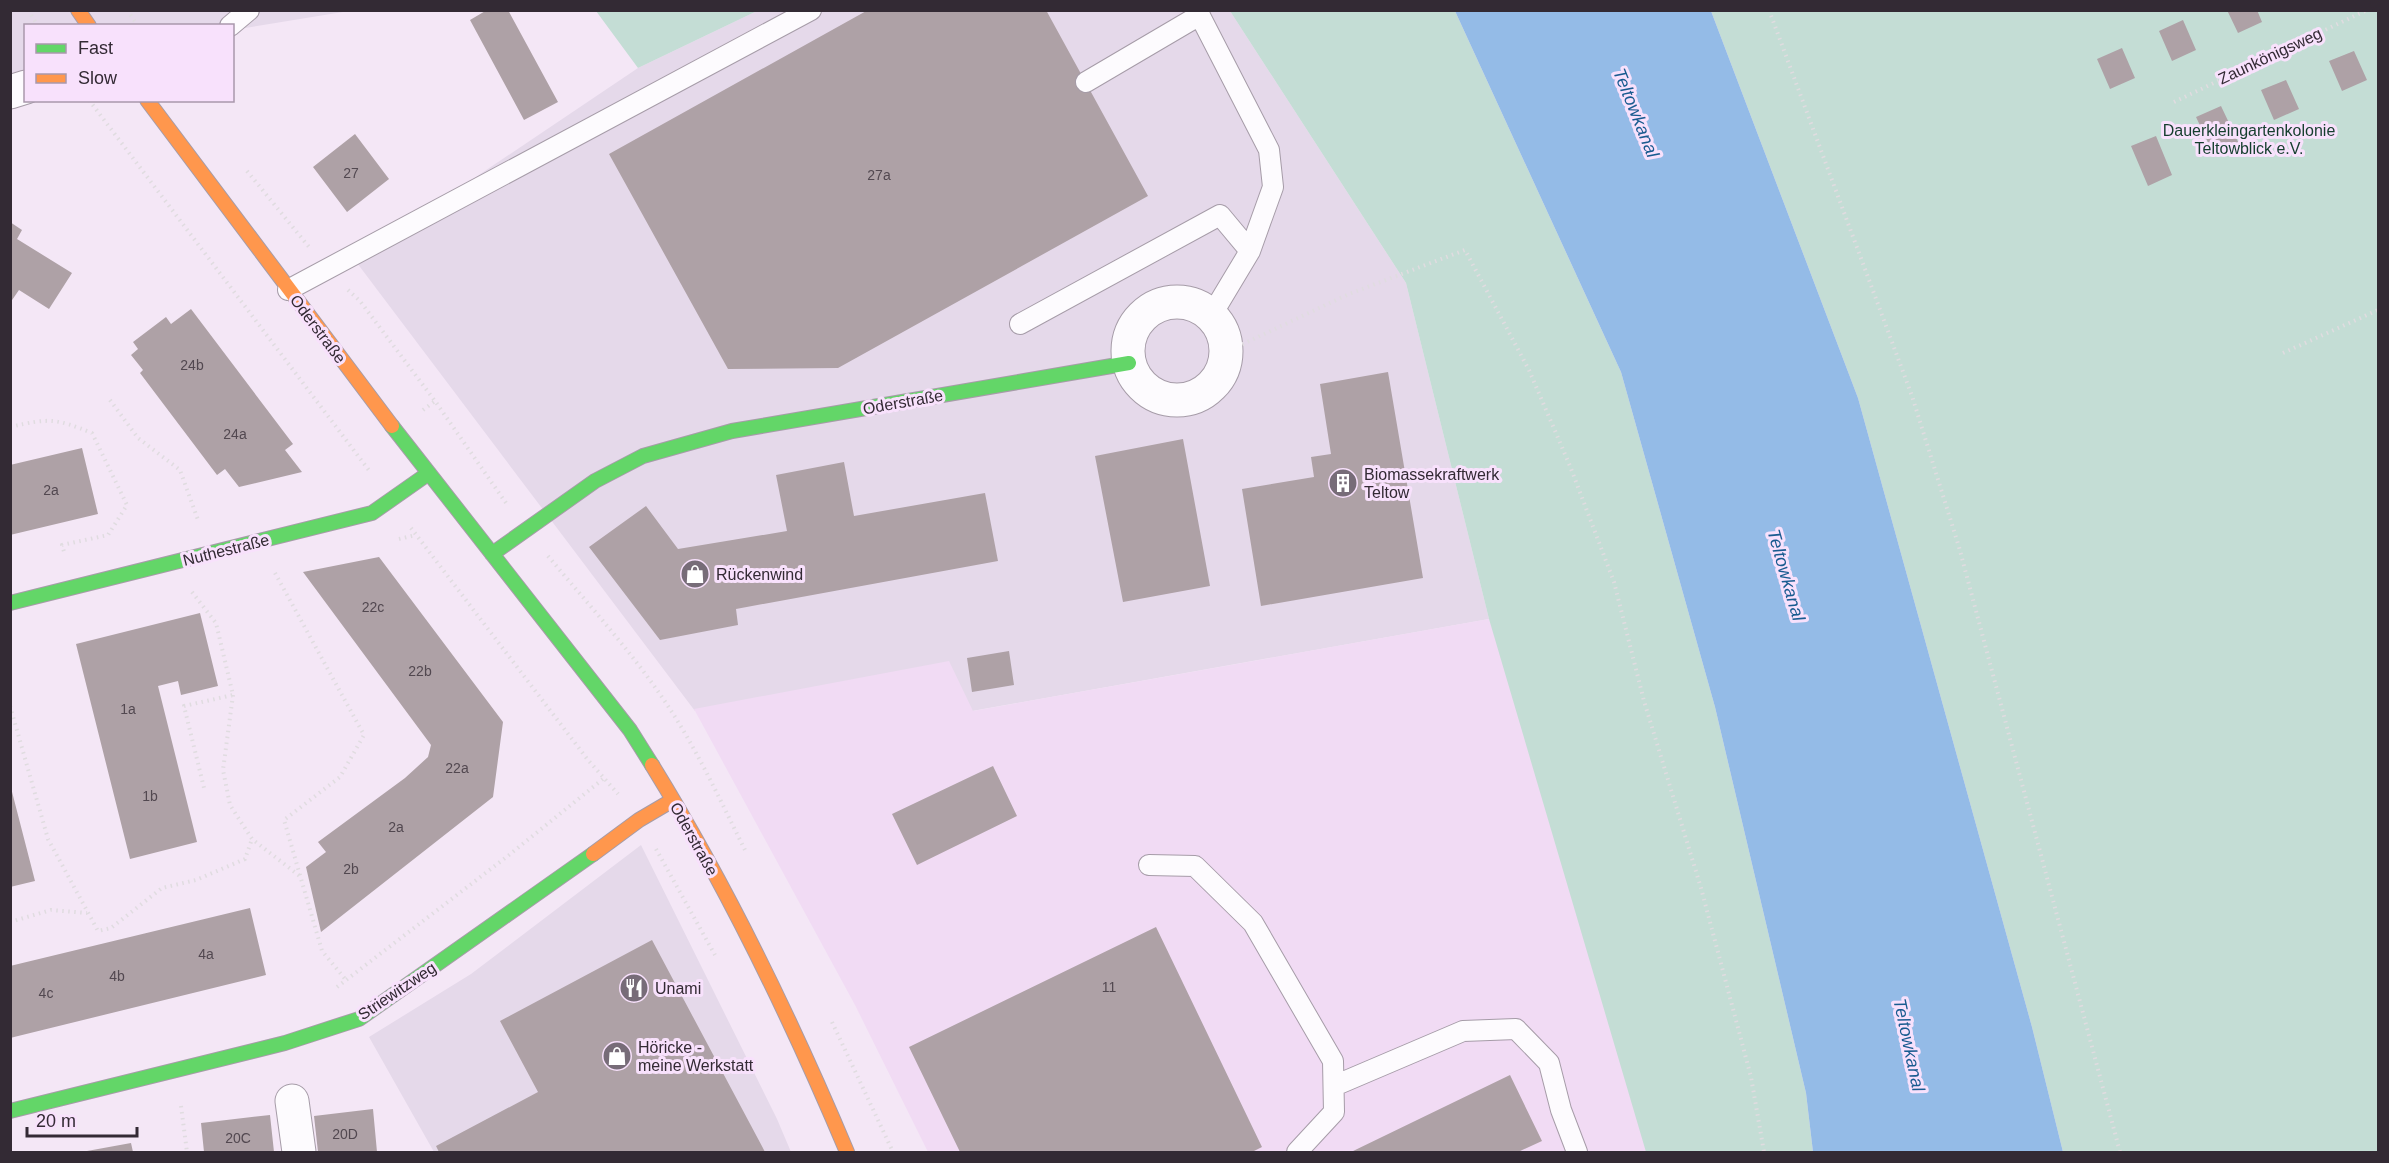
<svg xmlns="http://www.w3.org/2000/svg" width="2389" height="1163" font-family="Arial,sans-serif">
  <rect width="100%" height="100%" fill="#f4e7f6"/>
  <path fill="#e5d9ea" d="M11,11H349L233,30L232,26H26L25,87L11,92Z
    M757,11H1230L1406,283L1489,619L972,711H695L354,259L638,68Z
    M641,845L777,1119L791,1152H434L369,1037L471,974Z"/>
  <path fill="#f1dbf4" d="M1489,619L1612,822L1706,1152H928L855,1005L694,709L949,661L973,711Z"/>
  <path fill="#c4ddd5" d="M596,11H757L638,68Z
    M1230,11H1455L1621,372L1715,707L1806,1093L1813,1152H1646L1489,619L1406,283Z
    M1711,11H2378V1152H2063L2032,1027L1858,398Z"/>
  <path fill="#94bbe7" d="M1455,11H1711L1858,398L2032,1027L2063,1152H1813L1806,1093L1715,707L1621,372Z"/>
  <path fill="#aea1a6" d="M487,10H508L558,102L524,120L470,20Z
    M868,10H1046L1148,196L838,368L728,369L609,154Z
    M2227,10H2257L2262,22L2238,33Z
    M2183,20L2196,50L2172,61L2159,31Z
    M2122,48L2135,78L2110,89L2097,59Z
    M2354,51L2367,80L2342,91L2329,61Z
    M2286,80L2299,109L2274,120L2261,90Z
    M2221,106L2240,146L2215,157L2196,117Z
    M355,134L389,179L347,212L313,167Z
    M2156,136L2172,175L2148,186L2131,146Z
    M10,222L22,230L17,239L72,273L49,309L19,290L10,303Z
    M191,309L293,444L285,450L302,472L239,487L225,469L217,475L140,373L143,370L131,355L138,349L133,342L166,317L171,324Z
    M1388,372L1423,578L1261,606L1242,489L1314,477L1311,457L1331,454L1320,384Z
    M1183,439L1210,586L1123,602L1095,456Z
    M82,448L98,514L10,535V465Z
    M844,462L854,516L985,493L998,561L736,609L738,625L660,640L589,547L646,506L678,549L787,531L776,475Z
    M379,557L503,722L493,797L321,932L306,867L326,852L318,842L405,778L428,757L431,745L303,572Z
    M200,613L218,686L181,695L178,681L158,686L197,842L130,859L76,644Z
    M1009,651L1014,685L972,692L967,658Z
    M993,766L1017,816L917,865L892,814Z
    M10,784L35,881L10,887Z
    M250,908L266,975L10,1038V966Z
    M1156,927L1262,1147L1252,1152H960L909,1047Z
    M652,940L765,1152H439L436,1146L538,1092L500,1021Z
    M1510,1075L1542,1141L1518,1152H1351Z
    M373,1109L377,1152H318L314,1116Z
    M270,1115L274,1152H204L201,1123Z
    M131,1143L133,1152H88L87,1151Z"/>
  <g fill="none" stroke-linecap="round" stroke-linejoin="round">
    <g stroke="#a69ca8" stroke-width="22">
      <path id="lane" d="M1197,10L1269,150L1273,187L1250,251L1211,316
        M230,26L249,10
        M1086,82L1200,15
        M288,290L811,10
        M1020,324L1220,215L1250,251
        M1149,865L1195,866L1253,923L1333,1061L1334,1112L1297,1152
        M1334,1086L1463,1031L1516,1029L1549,1063L1561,1110L1577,1152"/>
    </g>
    <g stroke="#a69ca8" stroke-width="35">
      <path id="street" d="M10,92L26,87
        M1128 351a49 49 0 1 1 98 0a49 49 0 1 1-98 0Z
        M292,1101L299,1152"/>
    </g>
    <g stroke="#a69ca8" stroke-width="16">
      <path id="fast" d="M392,426L630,730L652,765
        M492,554L595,481L643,456L732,431L1129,363
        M10,603L372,513L429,473
        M10,1111L285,1043L359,1019L593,854"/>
    </g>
    <g stroke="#a69ca8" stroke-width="16">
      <path id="slow" d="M78,10L89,26
        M147,100L392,426
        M652,765C728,888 791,1019 847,1152
        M593,854L639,820L673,800"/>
    </g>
    <path stroke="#e0dce0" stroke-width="4" stroke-dasharray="1.5 4.5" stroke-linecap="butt" d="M28,10L38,26
      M127,10L138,26
      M1769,10L1912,396L1959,547L2120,1152
      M89,100L371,473
      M2174,102L2367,10
      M247,171L309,247
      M348,290L360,301L435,401L506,503
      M1226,352L1349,294L1465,250L1529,370L1570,466L1614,582L1644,701L1701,888L1751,1077L1764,1152
      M2283,353L2378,310
      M110,400L138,438L180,470L198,520
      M423,410L435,401
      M10,427C49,418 55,418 92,433L127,505L108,535L62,545L65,555
      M411,528L588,760L618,794
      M399,539L416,535
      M548,556C588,604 631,651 666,703C697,749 721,802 746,852
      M275,573L364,735L340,777L284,820L322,951L346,980
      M192,592L216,623L233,695L184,706L205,792
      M233,695L223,770L230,805L252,839L301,877
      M10,706L48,839L98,931L111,928L162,888L196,880L245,859L252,839
      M656,849L715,955
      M10,922L51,910L87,913
      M337,987L509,855L603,779
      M832,1022L893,1152
      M181,1106L187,1152"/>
    <use href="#lane" stroke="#fdfbfe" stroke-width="20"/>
    <use href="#street" stroke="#fdfbfe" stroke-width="33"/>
    <use href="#fast" stroke="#63d668" stroke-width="14"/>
    <use href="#slow" stroke="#ff974d" stroke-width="14"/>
  </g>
  <defs>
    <g id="building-disc" transform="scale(1.5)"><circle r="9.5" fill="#776c78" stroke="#f8e1fc"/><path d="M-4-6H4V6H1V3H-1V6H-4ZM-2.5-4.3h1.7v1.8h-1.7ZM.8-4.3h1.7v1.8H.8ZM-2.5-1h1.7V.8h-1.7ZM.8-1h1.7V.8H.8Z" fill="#fff"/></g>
    <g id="shop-disc" transform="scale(1.5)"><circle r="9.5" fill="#776c78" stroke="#f8e1fc"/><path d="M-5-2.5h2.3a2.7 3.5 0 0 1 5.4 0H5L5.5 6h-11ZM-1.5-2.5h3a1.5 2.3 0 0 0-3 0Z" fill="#fff"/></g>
    <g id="restaurant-disc" transform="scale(1.5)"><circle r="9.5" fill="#776c78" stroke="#f8e1fc"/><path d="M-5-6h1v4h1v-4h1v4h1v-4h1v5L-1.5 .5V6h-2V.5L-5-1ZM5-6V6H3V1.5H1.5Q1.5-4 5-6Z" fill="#fff"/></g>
  </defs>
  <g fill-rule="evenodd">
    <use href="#building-disc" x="1343" y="483"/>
    <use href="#shop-disc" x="695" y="574"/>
    <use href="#restaurant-disc" x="634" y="988"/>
    <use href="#shop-disc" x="617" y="1056"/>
  </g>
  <g text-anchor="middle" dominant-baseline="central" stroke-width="6" stroke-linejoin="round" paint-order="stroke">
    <g font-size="14" fill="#524850">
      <text x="351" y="173">27</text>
      <text x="879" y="175">27a</text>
      <text x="192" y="365">24b</text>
      <text x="235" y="434">24a</text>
      <text x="51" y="490">2a</text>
      <text x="373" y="607">22c</text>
      <text x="420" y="671">22b</text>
      <text x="128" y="709">1a</text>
      <text x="457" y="768">22a</text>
      <text x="150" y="796">1b</text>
      <text x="396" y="827">2a</text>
      <text x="351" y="869">2b</text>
      <text x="206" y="954">4a</text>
      <text x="117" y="976">4b</text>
      <text x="1109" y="987">11</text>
      <text x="46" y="993">4c</text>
      <text x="345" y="1134">20D</text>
      <text x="238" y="1138">20C</text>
    </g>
    <g font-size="16" fill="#332a34" stroke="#f8e1fc">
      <text transform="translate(2270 56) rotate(-25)">Zaunkönigsweg</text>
      <text transform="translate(318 329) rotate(53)">Oderstraße</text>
      <text transform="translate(903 402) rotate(-10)">Oderstraße</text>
      <text transform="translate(226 550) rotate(-14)">Nuthestraße</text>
      <text transform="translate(694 839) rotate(61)">Oderstraße</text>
      <text transform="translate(397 991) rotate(-34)">Striewitzweg</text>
    </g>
    <g font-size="16" fill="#143d2d" stroke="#f8e1fc">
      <text x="2249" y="130">Dauerkleingartenkolonie<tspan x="2249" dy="18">Teltowblick e.V.</tspan></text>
    </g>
    <g font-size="16" fill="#332a34" stroke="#f8e1fc" text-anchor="start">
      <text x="1364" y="474">Biomassekraftwerk<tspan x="1364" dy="18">Teltow</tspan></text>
      <text x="716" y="574">Rückenwind</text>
      <text x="655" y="988">Unami</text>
      <text x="638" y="1047">Höricke -<tspan x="638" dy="18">meine Werkstatt</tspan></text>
    </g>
    <g font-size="18" font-style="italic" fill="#195b90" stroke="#f8e1fc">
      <text transform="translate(1636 113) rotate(68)">Teltowkanal</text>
      <text transform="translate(1786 575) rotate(74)">Teltowkanal</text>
      <text transform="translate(1909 1045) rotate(78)">Teltowkanal</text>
    </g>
  </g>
  <rect width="2389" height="1163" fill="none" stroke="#332a34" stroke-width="24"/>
  <rect x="24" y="24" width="210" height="78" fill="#f8e1fc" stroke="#a998ac" stroke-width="1.5"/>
  <rect x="36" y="44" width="30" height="9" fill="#63d668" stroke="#a998ac" stroke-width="1.5"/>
  <text x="78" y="54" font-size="18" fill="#332a34">Fast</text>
  <rect x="36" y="74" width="30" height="9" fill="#ff974d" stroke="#a998ac" stroke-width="1.5"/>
  <text x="78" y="84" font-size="18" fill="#332a34">Slow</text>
  <path d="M27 1127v9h110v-9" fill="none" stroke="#332a34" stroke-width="3"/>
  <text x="36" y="1127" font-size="18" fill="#332a34" stroke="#f8e1fc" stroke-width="4.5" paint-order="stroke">20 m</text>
</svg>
